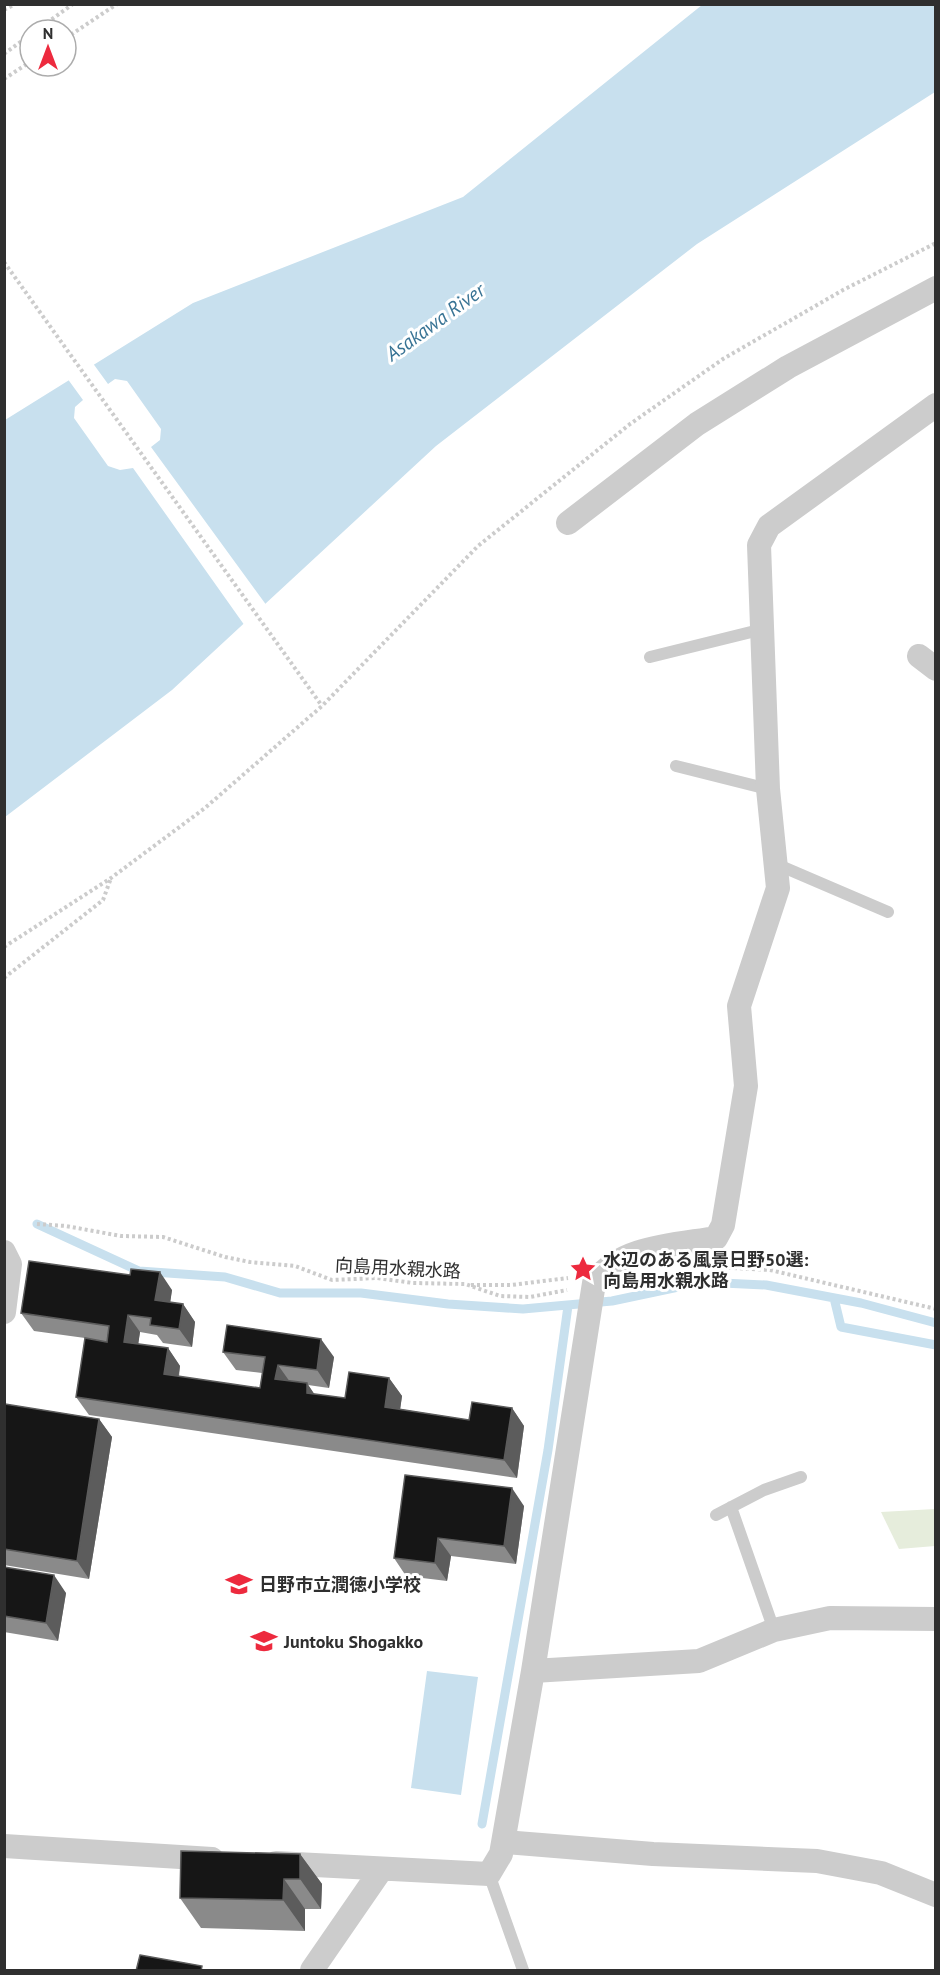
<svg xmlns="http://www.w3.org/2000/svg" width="940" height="1975" font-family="'PT Sans','Noto Sans JP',sans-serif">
  <rect width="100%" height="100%" fill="#fff"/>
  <path fill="#e6eddc" d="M935,1509V1546L899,1549L881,1512Z"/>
  <path fill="#c8e0ee" d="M702,5H935V92L697,244L436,446L172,690L5,817V420L193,303L463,197Z
    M427,1671L478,1677L461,1795L411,1788Z"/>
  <path fill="#fff" d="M92,362L108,384L115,379L127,381L161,429L160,440L151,447L267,606L245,626L133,468L120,470L108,466L74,418L75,407L83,400L67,378Z"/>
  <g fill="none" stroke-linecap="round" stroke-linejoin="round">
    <path stroke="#c8e0ee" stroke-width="9" d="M37,1224L139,1271L225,1277L280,1293H361L448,1304L523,1309L612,1301L702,1282L766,1285L861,1303L936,1323
      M834,1298L841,1327L936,1345
      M482,1824L548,1450L568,1306"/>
    <path stroke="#ccc" stroke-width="4" stroke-dasharray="3 3" stroke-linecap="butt" d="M4,10L15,4
      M37,30L73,4
      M66,38L117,4
      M4,54L30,35
      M4,79L30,62
      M4,262L322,706
      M4,947L111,878L205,808L322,706L478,546L630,424L723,359L843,290L936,243
      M4,978L103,900L111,878
      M37,1224L66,1226L121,1236L163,1237L225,1257L250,1262L295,1266L332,1280L377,1278L413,1283L465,1284L500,1296L530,1297L567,1290
      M716,1267L770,1270L936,1309
      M471,1285H511L568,1278"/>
    <path stroke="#ccc" stroke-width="12" d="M650,657L763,629
      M676,766L768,789
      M776,864L888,912
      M731,1507L774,1630
      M716,1515L764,1490L801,1477
      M489,1874L523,1970"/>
    <path stroke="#ccc" stroke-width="24" d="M568,523L697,424L788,367L936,288
      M919,656L936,669
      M4,1252L10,1264L4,1312
      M533,1671L699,1661L774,1630L830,1618L936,1619
      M505,1842L653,1854L817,1861L881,1873L936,1895
      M4,1846L212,1859
      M276,1863L489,1874L501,1854L533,1671L594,1283C619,1246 675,1245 716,1238L723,1225L746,1086L739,1006L778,888L768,789L759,545L769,526L936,405
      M312,1970L381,1870"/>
  </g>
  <path fill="#8a8a8a" d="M130,1275L172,1290L170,1302L183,1304L195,1322L192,1347L163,1343L157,1335L140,1332L138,1344L168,1348L180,1366L179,1377L260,1388L262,1373L236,1370L223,1352L334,1357L329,1388L308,1385L314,1394L345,1398L389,1378L402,1396L400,1409L469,1420L512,1408L524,1426L517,1478L89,1415L76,1397L85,1338L34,1331L21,1313Z
    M5,1404L99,1419L112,1437L89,1579L4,1565Z
    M405,1475L524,1506L516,1564L451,1556L447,1581L406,1576L394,1558Z
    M4,1567L66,1593L58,1641L4,1632Z
    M300,1854L322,1884L321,1909H305V1931L201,1928L180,1898Z"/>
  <path fill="#5c5c5c" d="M160,1272L172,1290L168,1318L155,1300Z
    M183,1304L195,1322L192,1347L179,1329Z
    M128,1315L140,1332L136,1360L124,1342Z
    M321,1339L334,1357L329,1388L317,1370Z
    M168,1348L180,1366L176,1392L164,1374Z
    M278,1365L290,1382L275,1379Z
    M389,1378L402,1396L398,1425L385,1407Z
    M307,1383L319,1401L307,1393Z
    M512,1408L524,1426L517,1478L504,1460Z
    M99,1419L112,1437L89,1579L77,1561Z
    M512,1488L524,1506L516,1564L504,1546Z
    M438,1538L451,1556L447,1581L435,1563Z
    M54,1575L66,1593L58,1641L46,1623Z
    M300,1854L322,1884L321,1909L300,1879Z
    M284,1879L305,1909V1931L283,1900Z"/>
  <path fill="#161616" stroke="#5c5c5c" stroke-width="1.5" d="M29,1261L130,1275L131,1269L160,1272L155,1300L183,1304L179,1329L150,1325L151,1318L128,1315L124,1342L168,1348L164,1374L260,1388L265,1357L223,1352L227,1325L321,1339L317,1370L278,1365L275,1379L307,1383V1393L345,1398L349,1372L389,1378L385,1407L469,1420L472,1402L512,1408L504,1460L76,1397L85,1338L107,1342L109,1326L21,1313Z
    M5,1404L99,1419L77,1561L4,1549Z
    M405,1475L512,1488L504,1546L438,1538L435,1563L394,1558Z
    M4,1567L54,1575L46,1623L4,1616Z
    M181,1851L300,1854V1879H284L283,1900L180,1898Z
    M140,1955L202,1966L201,1971H136Z"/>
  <defs>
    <g id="sight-bare" transform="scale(2.07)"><path d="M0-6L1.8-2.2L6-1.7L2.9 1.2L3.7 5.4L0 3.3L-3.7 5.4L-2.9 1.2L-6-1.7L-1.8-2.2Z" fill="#ed2a3e" stroke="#fff" stroke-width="2.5" paint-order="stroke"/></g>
    <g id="school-bare" transform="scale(2.07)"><path d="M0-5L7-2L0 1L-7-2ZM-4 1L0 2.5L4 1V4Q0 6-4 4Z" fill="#ed2a3e" stroke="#fff" stroke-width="2.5" paint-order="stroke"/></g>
  </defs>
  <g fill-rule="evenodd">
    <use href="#sight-bare" x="583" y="1269"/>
    <use href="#school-bare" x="239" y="1584"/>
    <use href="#school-bare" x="264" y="1641"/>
  </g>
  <g text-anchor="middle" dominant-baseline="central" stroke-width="6" stroke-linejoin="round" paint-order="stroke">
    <g font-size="18" font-weight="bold" fill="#2f2f2f" stroke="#fff" text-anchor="start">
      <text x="603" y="1259">水辺のある風景日野50選:<tspan x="603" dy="21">向島用水親水路</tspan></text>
      <text x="259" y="1584">日野市立潤徳小学校</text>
      <text x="284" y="1641">Juntoku Shogakko</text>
    </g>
    <g font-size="18" fill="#2f2f2f" stroke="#fff">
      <text transform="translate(398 1268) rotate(3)">向島用水親水路</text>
    </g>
    <g font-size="20" font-style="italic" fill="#397495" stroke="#fff">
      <text transform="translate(435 322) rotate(-36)">Asakawa River</text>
    </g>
  </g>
  <rect width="940" height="1975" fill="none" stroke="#2f2f2f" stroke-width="12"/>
  <g transform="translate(48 48)"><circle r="28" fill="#ffffff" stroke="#acacac" stroke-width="1.5"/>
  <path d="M0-4.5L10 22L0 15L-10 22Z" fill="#ed2a3e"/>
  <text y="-9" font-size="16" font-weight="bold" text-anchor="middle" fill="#2f2f2f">N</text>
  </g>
</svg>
